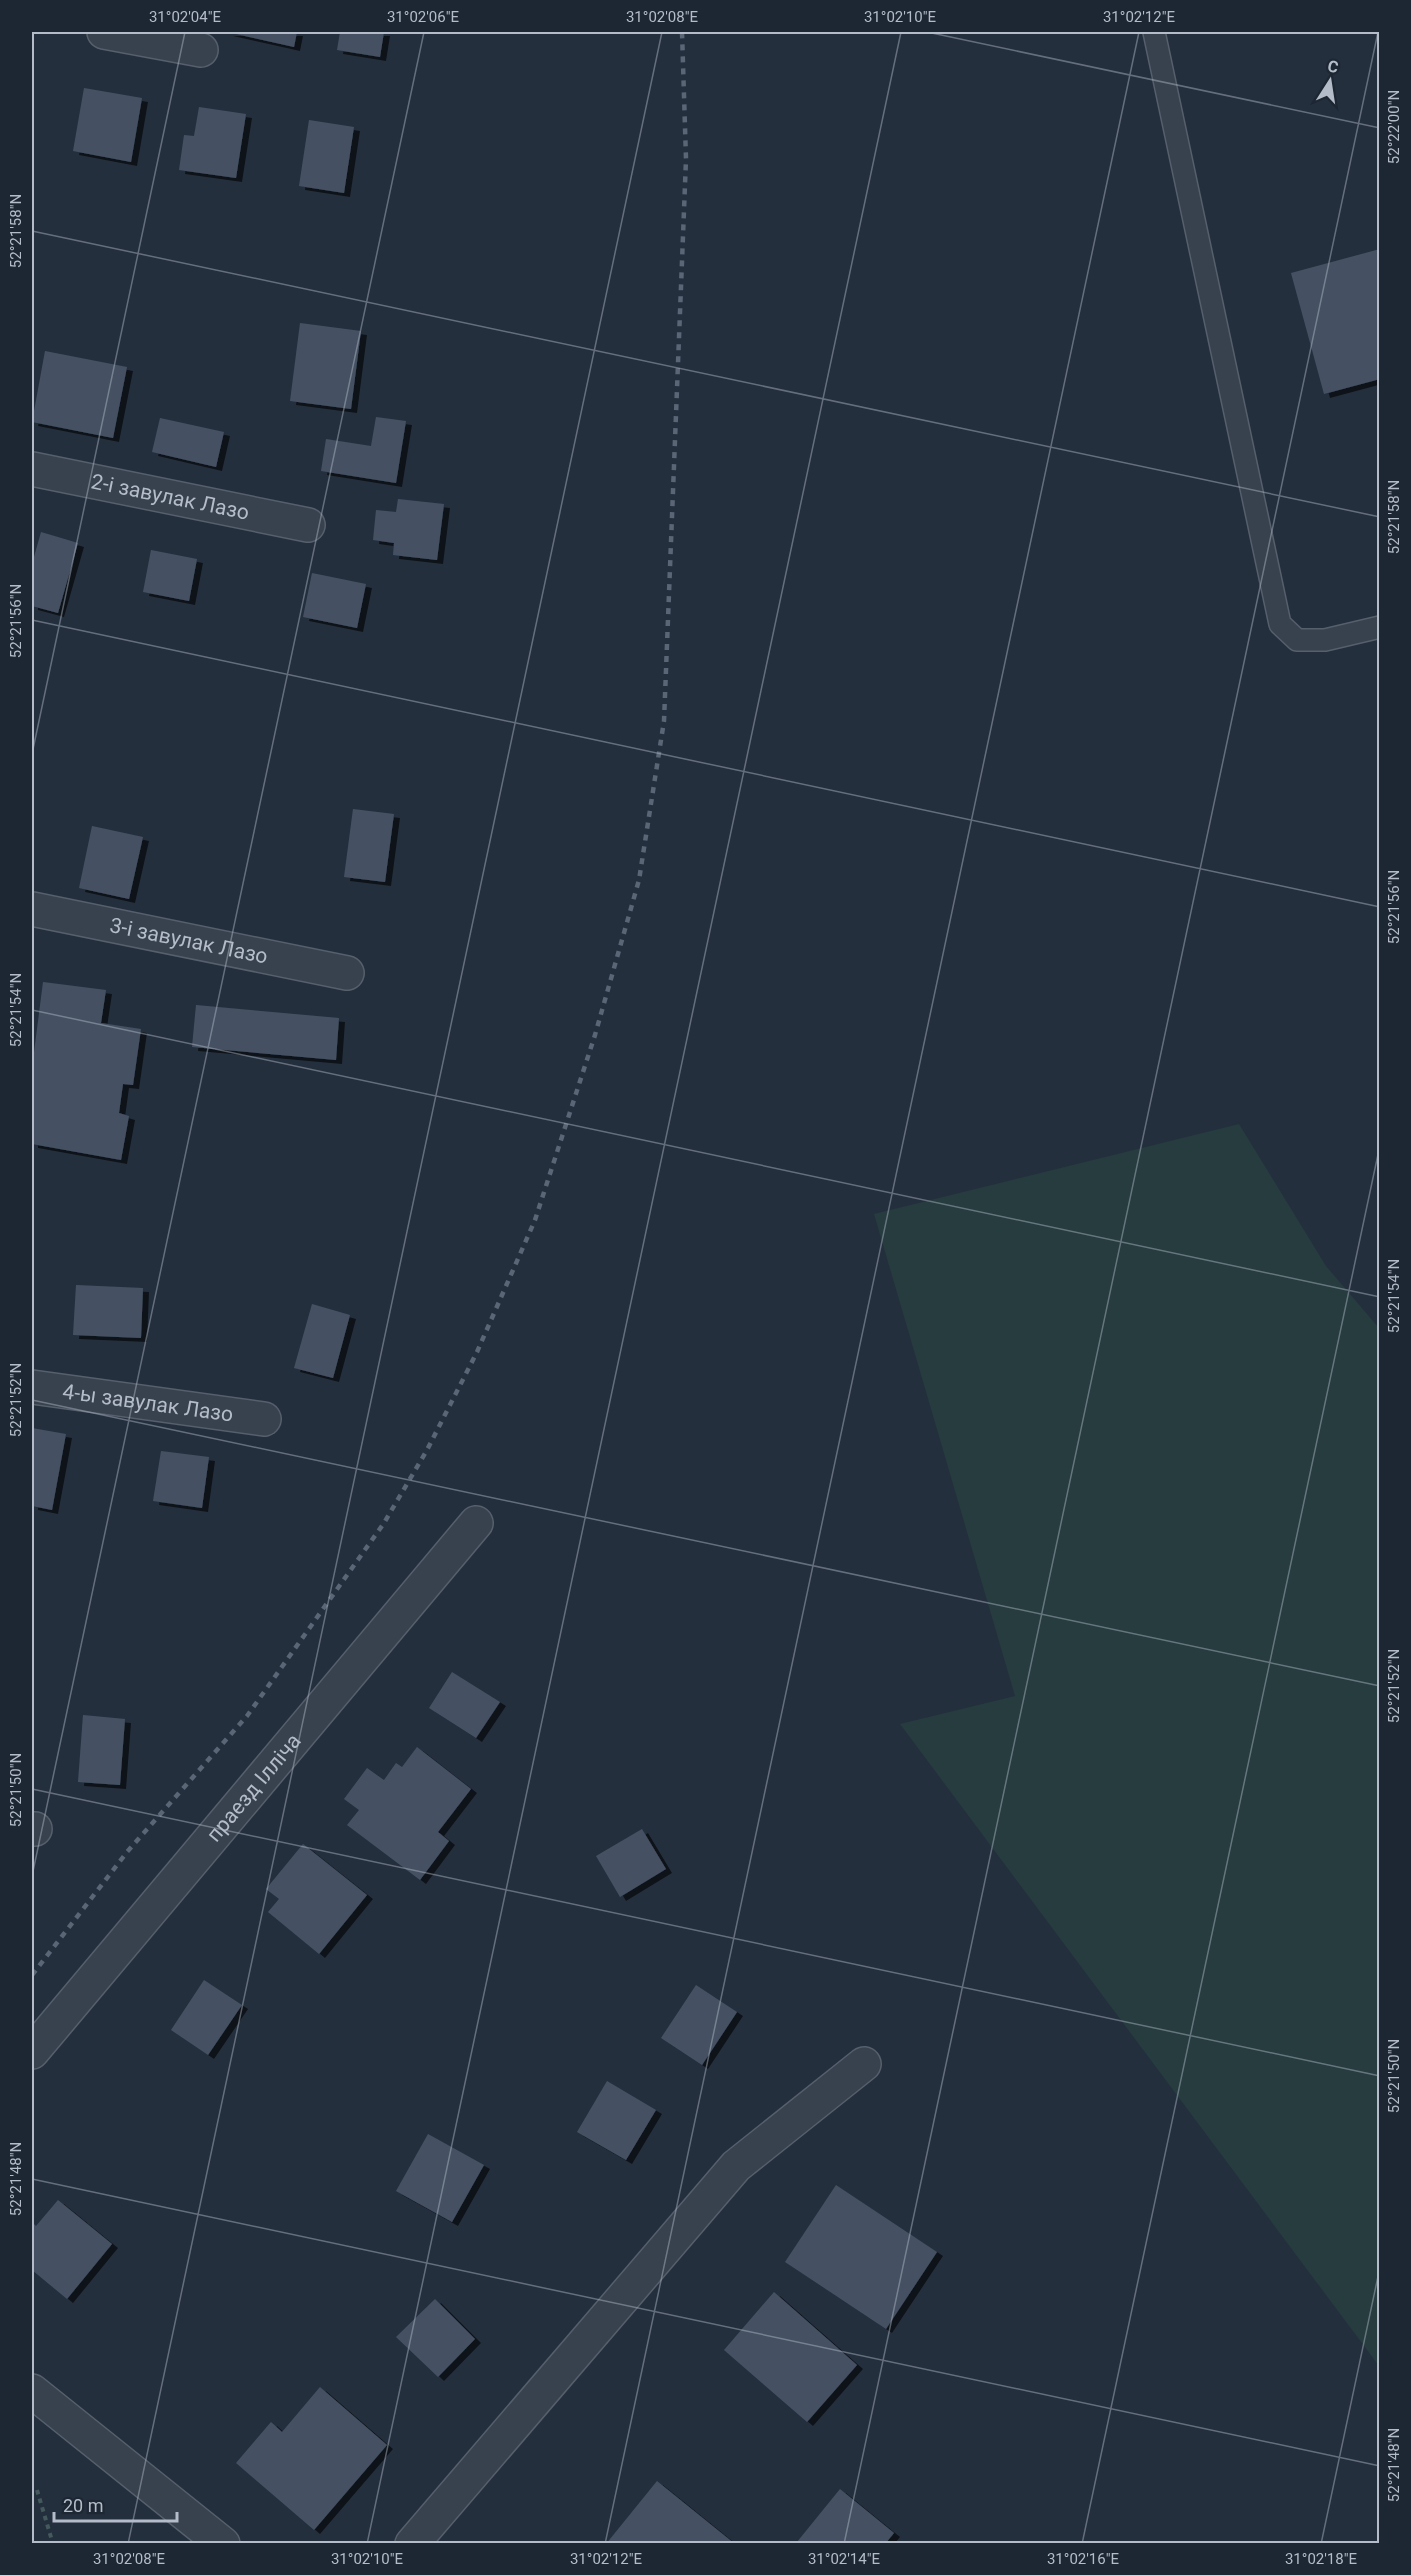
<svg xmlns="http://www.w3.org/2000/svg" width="1411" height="2575" font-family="Roboto,sans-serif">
  <defs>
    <filter id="shadow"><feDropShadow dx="6" dy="4" stdDeviation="0" flood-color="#0009"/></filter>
  </defs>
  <rect width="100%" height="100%" fill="#242f3e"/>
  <path fill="#263c3f" d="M1239,1124L1326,1266L1379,1328V2366L900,1724L1015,1696L874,1214Z"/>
  <path fill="#455162" filter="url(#shadow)" d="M227,32H297L294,47Z
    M340,32H384L380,57L337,50Z
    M84,88L142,98L131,162L73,151Z
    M199,107L246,114L236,178L179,170L184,135L194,136Z
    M309,120L354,127L344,193L299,186Z
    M1380,249V379L1324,394L1291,273Z
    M300,323L361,331L351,409L290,401Z
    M45,351L127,367L113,438L32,422Z
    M376,417L406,421L396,483L321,471L326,439L371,446Z
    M160,418L224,432L216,467L152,452Z
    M398,499L444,504L437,560L393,555L394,543L373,540L376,510L396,512Z
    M41,532L78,543L58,613L32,606V564Z
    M151,550L197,559L189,601L143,592Z
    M312,573L366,584L357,628L303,617Z
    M353,809L394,814L385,882L344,877Z
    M92,826L143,837L129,899L79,888Z
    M43,982L106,990L101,1023L141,1029L133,1085L123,1084L119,1113L129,1116L121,1160L32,1144V1068Z
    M196,1005L339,1018L336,1060L192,1047Z
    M76,1285L143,1288L141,1338L73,1335Z
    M312,1304L350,1315L333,1378L294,1368Z
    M32,1428L66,1434L52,1510L32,1506Z
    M161,1451L209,1457L202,1508L153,1501Z
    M452,1672L500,1702L476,1738L429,1708Z
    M83,1715L125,1719L120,1785L78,1782Z
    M417,1747L471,1789L438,1832L449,1841L420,1880L347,1825L359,1810L344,1799L367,1768L384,1780L396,1763L402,1767Z
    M642,1829L666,1869L620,1897L596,1856Z
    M303,1844L367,1895L319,1954L268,1912L279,1899L266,1889Z
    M204,1980L242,2005L208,2055L171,2030Z
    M696,1985L737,2012L702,2065L661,2038Z
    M607,2081L656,2110L626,2160L577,2132Z
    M428,2134L484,2165L452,2222L396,2191Z
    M836,2185L937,2252L886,2329L785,2262Z
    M58,2200L112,2244L67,2299L32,2270V2222L36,2226Z
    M774,2292L857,2365L807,2422L724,2350Z
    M435,2299L475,2339L438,2377L396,2337Z
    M320,2387L387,2445L314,2530L236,2463L271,2422L282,2432Z
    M657,2481L735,2544H606Z
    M840,2489L894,2533L885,2544L797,2542Z"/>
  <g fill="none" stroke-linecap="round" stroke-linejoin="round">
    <g stroke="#565f6c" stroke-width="24">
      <path id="service" d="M1154,32L1280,624L1297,640H1325L1380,627"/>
    </g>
    <g stroke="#565f6c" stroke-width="36">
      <g id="minor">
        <path d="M104,32L201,50"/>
        <path id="s1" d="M32,469L308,525"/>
        <path id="s2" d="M32,909L347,973"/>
        <path id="s3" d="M32,1387L264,1419"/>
        <path d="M32,1829H35"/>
        <path id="s4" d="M32,2052L476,1523"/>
        <path d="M32,2391L223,2544"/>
        <path d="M412,2544L736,2166L864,2064"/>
      </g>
    </g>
    <path stroke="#44595c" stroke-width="4" stroke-dasharray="4.5 4.5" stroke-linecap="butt" d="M37,2490L53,2544"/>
    <use href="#service" stroke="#38414e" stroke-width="21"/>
    <use href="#minor" stroke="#38414e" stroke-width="33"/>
    <path stroke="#5a6575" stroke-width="4.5" stroke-dasharray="6 6" stroke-linecap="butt" d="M32,1975L127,1852L247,1716L384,1523L427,1450L477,1352L535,1220L595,1035L639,880L664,721L686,159L682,32"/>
  </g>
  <path fill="none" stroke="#b4bcc9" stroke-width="1.5" stroke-opacity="0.45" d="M927,32L1380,128M32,231L1380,517M32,620L1380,907M32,754L185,32M32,1010L1380,1297M32,1400L1380,1686M32,1789L1380,2076M32,1876L424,32M32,2179L1380,2466M128,2544L662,32M367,2544L901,32M605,2544L1139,32M844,2544L1378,32M1082,2544L1380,1145M1321,2544L1380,2267"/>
  <g text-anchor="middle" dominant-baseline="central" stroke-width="4.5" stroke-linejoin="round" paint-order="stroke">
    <g font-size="21" fill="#b4bcc9" stroke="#1d2633">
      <text stroke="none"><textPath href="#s1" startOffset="141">2-і завулак Лазо</textPath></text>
      <text stroke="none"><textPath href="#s2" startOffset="160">3-і завулак Лазо</textPath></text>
      <text stroke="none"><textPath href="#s3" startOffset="117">4-ы завулак Лазо</textPath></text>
      <text stroke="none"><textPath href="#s4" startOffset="345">праезд Ілліча</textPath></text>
    </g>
  </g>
  <rect width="1411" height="2575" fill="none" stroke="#1d2633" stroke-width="66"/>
  <g transform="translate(1330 81) rotate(12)" stroke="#1d2633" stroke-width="4.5" paint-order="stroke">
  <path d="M0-4.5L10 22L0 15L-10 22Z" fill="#b4bcc9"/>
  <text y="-9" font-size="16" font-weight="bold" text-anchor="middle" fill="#b4bcc9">С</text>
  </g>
  <path d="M54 2512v9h123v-9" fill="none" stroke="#b4bcc9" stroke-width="3"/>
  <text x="63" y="2512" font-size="18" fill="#b4bcc9" stroke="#1d2633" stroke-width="4.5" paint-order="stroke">20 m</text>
  <rect x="33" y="33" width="1345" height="2509" fill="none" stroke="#b4bcc9" stroke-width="2"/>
  <g font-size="15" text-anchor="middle" fill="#b4bcc9">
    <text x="185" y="22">31°02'04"E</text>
    <text x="423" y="22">31°02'06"E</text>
    <text x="662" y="22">31°02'08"E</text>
    <text x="900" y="22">31°02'10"E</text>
    <text x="1139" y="22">31°02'12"E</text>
    <text transform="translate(1394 127) rotate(-90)" y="5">52°22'00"N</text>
    <text transform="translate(16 231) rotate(-90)" y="5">52°21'58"N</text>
    <text transform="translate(1394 517) rotate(-90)" y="5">52°21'58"N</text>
    <text transform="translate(16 621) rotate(-90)" y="5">52°21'56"N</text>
    <text transform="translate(1394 907) rotate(-90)" y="5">52°21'56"N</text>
    <text transform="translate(16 1010) rotate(-90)" y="5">52°21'54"N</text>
    <text transform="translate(1394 1296) rotate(-90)" y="5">52°21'54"N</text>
    <text transform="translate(16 1400) rotate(-90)" y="5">52°21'52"N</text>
    <text transform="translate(1394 1686) rotate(-90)" y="5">52°21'52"N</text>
    <text transform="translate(16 1790) rotate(-90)" y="5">52°21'50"N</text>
    <text transform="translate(1394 2076) rotate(-90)" y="5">52°21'50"N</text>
    <text transform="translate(16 2179) rotate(-90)" y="5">52°21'48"N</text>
    <text transform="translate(1394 2465) rotate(-90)" y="5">52°21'48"N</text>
    <text x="129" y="2564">31°02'08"E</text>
    <text x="367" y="2564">31°02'10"E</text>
    <text x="606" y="2564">31°02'12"E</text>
    <text x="844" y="2564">31°02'14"E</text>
    <text x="1083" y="2564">31°02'16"E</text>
    <text x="1321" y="2564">31°02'18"E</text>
  </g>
</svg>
